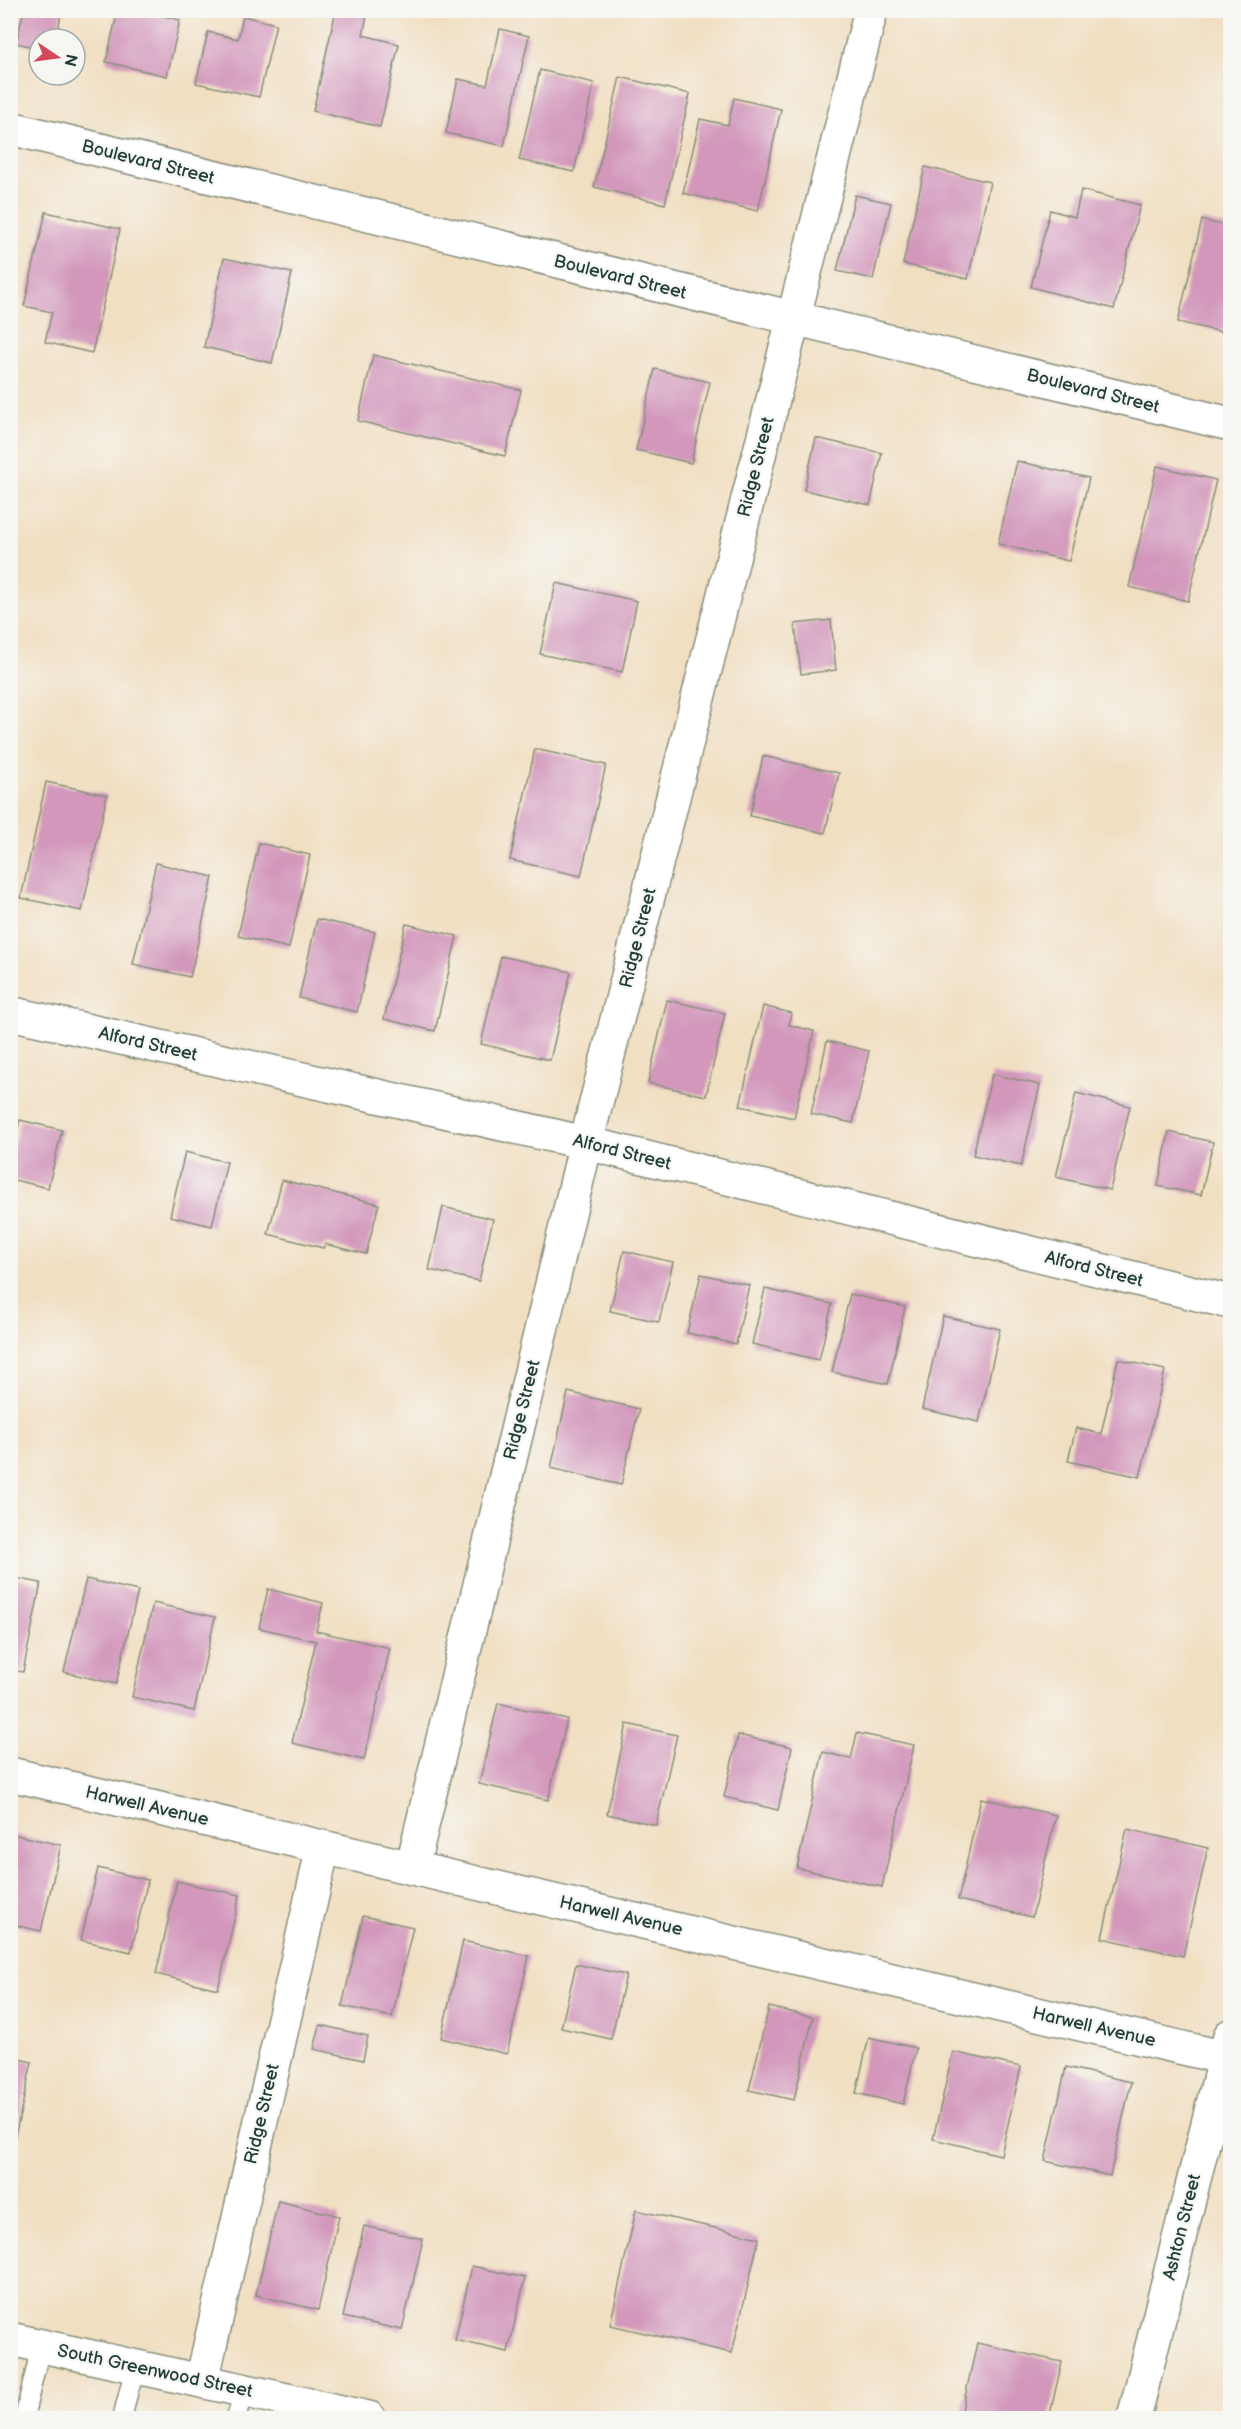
<svg xmlns="http://www.w3.org/2000/svg" width="1241" height="2429" font-family="'Balsamiq Sans',sans-serif">
  <rect width="100%" height="100%" fill="#f6f6f2"/>
  <filter id="ink" filterUnits="userSpaceOnUse"><feTurbulence type="fractalNoise" baseFrequency=".0167" numOctaves="2"/><feDisplacementMap in="SourceGraphic" scale="12" xChannelSelector="R" yChannelSelector="G"/><feConvolveMatrix kernelMatrix="1 2 1 2 8 2 1 2 1" color-interpolation-filters="sRGB"/></filter>
  <filter id="wash" filterUnits="userSpaceOnUse"><feTurbulence type="fractalNoise" baseFrequency=".008" numOctaves="4" result="noise"/><feDisplacementMap in="SourceGraphic" scale="24" xChannelSelector="R" yChannelSelector="G"/><feGaussianBlur stdDeviation="1.35" result="paint"/><feColorMatrix in="noise" values="0 0 0 0 0 0 0 0 0 0 0 0 0 0 0 0 0 1.4 0 .05"/><feComposite in="paint" operator="in"/></filter>
  <g filter="url(#wash)">
    <rect width="100%" height="100%" fill="#f1dfc2"/>
    <g id="blocks">
      <path fill="#d297bb" d="M24,10H62L56,39H39V48L16,43Z
        M118,10H138L180,20L167,76L106,62Z
        M336,10H368L363,35L399,44L380,127L313,111Z
        M243,16L276,24L259,97L196,83L208,32L238,39Z
        M500,29L529,36L504,146L446,133L458,79L487,85Z
        M540,70L594,83L574,172L519,160Z
        M620,77L690,94L665,204L594,187Z
        M734,98L781,109L758,211L683,193L700,119L728,125Z
        M925,167L990,182L968,279L903,264Z
        M1081,190L1140,205L1114,309L1031,287L1050,210L1075,217Z
        M855,195L891,203L873,279L837,271Z
        M46,212L120,229L92,353L45,342L52,312L24,306Z
        M1202,220L1230,227V334L1178,322Z
        M224,258L292,273L272,363L204,347Z
        M373,355L521,390L505,456L358,421Z
        M655,369L710,382L691,463L636,450Z
        M816,438L882,453L870,505L804,490Z
        M1017,461L1089,478L1069,561L998,544Z
        M1157,466L1216,480L1188,601L1129,587Z
        M556,583L637,601L622,672L540,654Z
        M831,620L836,670L801,674L795,624Z
        M535,749L606,765L581,876L510,860Z
        M763,756L839,773L825,833L750,816Z
        M46,782L107,795L82,911L21,898Z
        M259,843L310,855L289,948L238,936Z
        M156,863L213,877L190,977L133,964Z
        M317,919L375,932L357,1012L299,998Z
        M406,924L457,936L435,1031L384,1019Z
        M501,956L571,972L550,1060L481,1044Z
        M667,1000L725,1013L706,1096L648,1083Z
        M763,1006L791,1013L789,1025L814,1031L794,1118L740,1106Z
        M827,1041L869,1051L853,1123L811,1114Z
        M992,1074L1040,1085L1021,1166L973,1155Z
        M1076,1093L1130,1106L1110,1190L1056,1177Z
        M20,1120L62,1130L48,1188L10,1179V1160Z
        M1169,1132L1213,1142L1201,1195L1158,1186Z
        M185,1152L227,1162L212,1226L170,1216Z
        M282,1180L379,1204L366,1254L325,1244L323,1248L268,1234Z
        M443,1207L493,1219L479,1281L429,1270Z
        M624,1251L673,1262L659,1322L610,1311Z
        M701,1274L749,1285L736,1344L687,1333Z
        M765,1289L832,1304L819,1360L752,1344Z
        M850,1294L905,1307L888,1384L832,1372Z
        M943,1316L1000,1329L979,1422L922,1409Z
        M1118,1359L1165,1370L1140,1477L1068,1461L1076,1428L1101,1434Z
        M568,1392L639,1409L621,1485L551,1468Z
        M10,1577L41,1583L23,1672L10,1670Z
        M86,1579L138,1591L116,1684L64,1672Z
        M268,1589L323,1603L316,1631L390,1648L364,1760L292,1743L316,1641L259,1628Z
        M153,1603L215,1617L194,1711L132,1697Z
        M498,1703L567,1719L548,1800L479,1784Z
        M627,1724L677,1735L656,1825L607,1814Z
        M857,1733L914,1745L882,1887L797,1868L823,1752L851,1759Z
        M738,1735L792,1747L778,1810L724,1797Z
        M981,1798L1056,1815L1032,1917L958,1900Z
        M1127,1829L1208,1848L1183,1956L1102,1938Z
        M12,1834L61,1845L41,1931L10,1924Z
        M98,1868L148,1880L131,1952L81,1940Z
        M177,1881L240,1895L218,1989L156,1974Z
        M363,1916L413,1927L392,2017L342,2006Z
        M463,1941L529,1956L507,2054L441,2038Z
        M576,1964L626,1975L611,2039L561,2028Z
        M769,2007L813,2017L794,2100L749,2090Z
        M320,2025L368,2036L363,2060L314,2049Z
        M869,2037L916,2048L903,2104L856,2093Z
        M953,2052L1021,2067L1001,2155L933,2139Z
        M10,2057L32,2062L11,2154H10Z
        M1066,2067L1131,2082L1110,2176L1045,2161Z
        M278,2201L339,2216L318,2310L256,2295Z
        M636,2210L759,2238L732,2353L610,2325Z
        M364,2226L423,2239L402,2330L343,2317Z
        M472,2266L525,2278L508,2352L455,2340Z
        M977,2343L1062,2362L1049,2418H977L961,2415Z"/>
    </g>
  </g>
  <g filter="url(#ink)">
    <use href="#blocks" fill-opacity="0" stroke="#888e7b" stroke-width="1.5"/>
    <g fill="none" stroke-linecap="round" stroke-linejoin="round">
      <g stroke="#888e7b" stroke-width="21">
        <path id="lane" d="M24,2418L41,2346
          M122,2418L135,2367
          M236,2418L244,2391"/>
      </g>
      <g stroke="#888e7b" stroke-width="36">
        <path id="street" d="M10,128L1230,424
          M10,1013L586,1143L1230,1302
          M10,1774L1230,2059
          M412,1868L586,1143L871,10
          M202,2381L323,1847
          M1134,2418L1230,2036"/>
      </g>
      <g stroke="#888e7b" stroke-width="36">
        <path id="secondary" d="M10,2339L369,2418"/>
      </g>
      <use href="#lane" stroke="#fff" stroke-width="18"/>
      <use href="#street" stroke="#fff" stroke-width="33"/>
      <use href="#secondary" stroke="#fff" stroke-width="33"/>
    </g>
  </g>
  <g text-anchor="middle" dominant-baseline="central" stroke-width="4.5" stroke-linejoin="round" paint-order="stroke">
    <g font-size="18" fill="#1f3d34" stroke="#f6f6f2">
      <text transform="translate(148 162) rotate(14)">Boulevard Street</text>
      <text transform="translate(620 277) rotate(14)">Boulevard Street</text>
      <text transform="translate(1093 391) rotate(14)">Boulevard Street</text>
      <text transform="translate(756 467) rotate(-76)">Ridge Street</text>
      <text transform="translate(638 938) rotate(-76)">Ridge Street</text>
      <text transform="translate(148 1044) rotate(13)">Alford Street</text>
      <text transform="translate(622 1152) rotate(14)">Alford Street</text>
      <text transform="translate(1094 1269) rotate(14)">Alford Street</text>
      <text transform="translate(522 1410) rotate(-76)">Ridge Street</text>
      <text transform="translate(147 1806) rotate(13)">Harwell Avenue</text>
      <text transform="translate(621 1916) rotate(13)">Harwell Avenue</text>
      <text transform="translate(1094 2027) rotate(13)">Harwell Avenue</text>
      <text transform="translate(262 2114) rotate(-77)">Ridge Street</text>
      <text transform="translate(1182 2227) rotate(-76)">Ashton Street</text>
      <text transform="translate(155 2371) rotate(12)">South Greenwood Street</text>
    </g>
  </g>
  <rect width="1241" height="2429" fill="none" stroke="#f6f6f2" stroke-width="36"/>
  <g transform="translate(57 57) rotate(103)"><circle r="28" fill="#f6f6f2" stroke="#a0aca6" stroke-width="1.5"/>
  <path d="M0-4.5L10 22L0 15L-10 22Z" fill="#d1495b"/>
  <text y="-9" font-size="16" font-weight="bold" text-anchor="middle" fill="#1f3d34">N</text>
  </g>
</svg>
